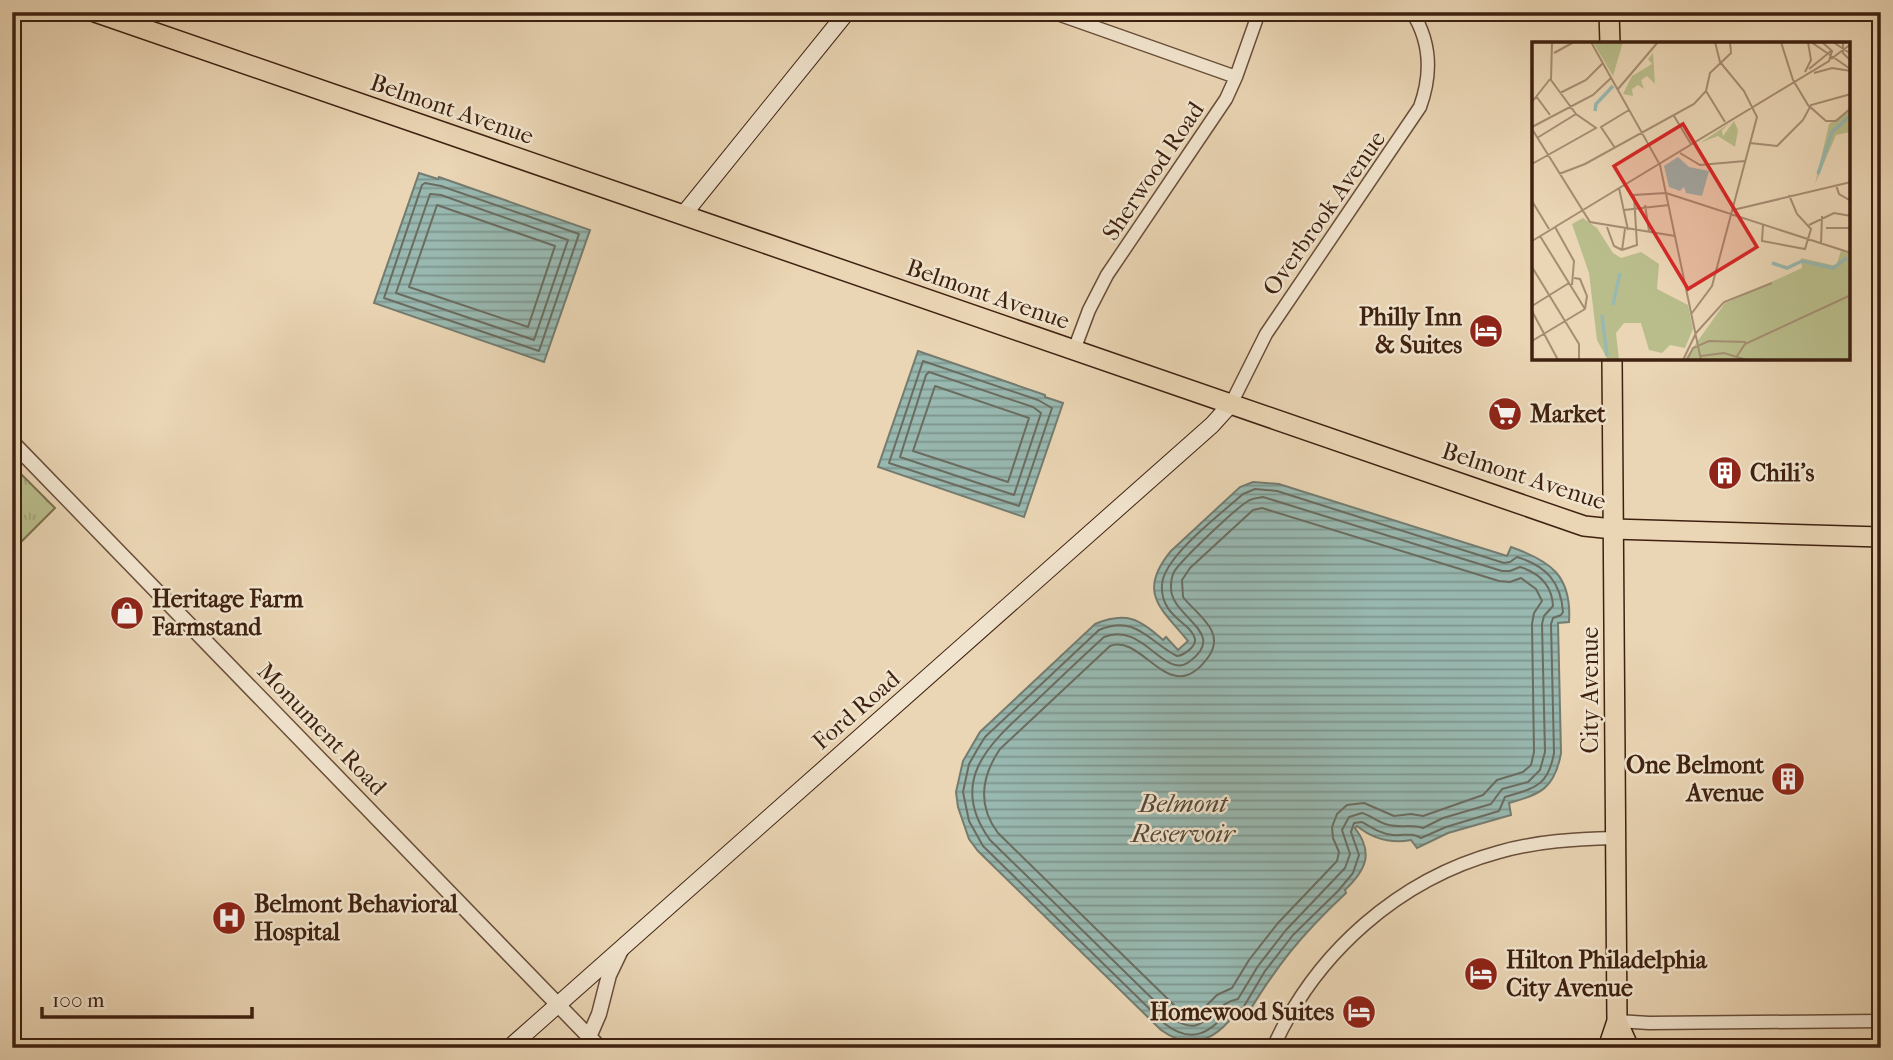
<svg xmlns="http://www.w3.org/2000/svg" width="1893" height="1060" font-family="'IM FELL French Canon',serif">
  <defs>
    <pattern id="grass-tufts" width="24" height="20" patternUnits="userSpaceOnUse" patternTransform="scale(1.75)"><rect width="24" height="20" fill="#b9bd8b"/><path d="M3 7l-1-3M5 7V3M7 7l1-3M15 17l-1-3M17 17v-4M19 17l1-3" fill="none" stroke="#a0a277"/></pattern>
    <pattern id="water-rules" width="6" height="5" patternUnits="userSpaceOnUse" patternTransform="scale(1.75)"><rect width="6" height="5" fill="#98b8b0"/><path d="M0 2.5h6" fill="none" stroke="#7d958e"/></pattern>
  </defs>
  <rect width="100%" height="100%" fill="#ead5b4"/>
  <filter id="stains"><feTurbulence type="fractalNoise" baseFrequency=".00286" numOctaves="4"/><feColorMatrix values="0 0 0 0 .2 0 0 0 0 .09 0 0 0 0 .02 0 0 0 .5 -.17"/></filter>
  <radialGradient id="worn" r=".72"><stop offset=".6" stop-color="#630" stop-opacity="0"/><stop offset="1" stop-color="#630" stop-opacity=".3"/></radialGradient>
  <path fill="url(#grass-tufts)" stroke="#7c6f4e" stroke-width="2" d="M12,465L55,508L12,551Z"/>
  <path fill="url(#water-rules)" stroke="#747c70" stroke-width="2" d="M419,173L438,179L439,177L590,230L544,362L374,303Z
    M918,351L1045,395V397L1063,403L1024,517L878,467Z
    M1253,482L1279,484L1507,556L1511,547C1551,561 1572,576 1569,622L1558,623L1561,753C1555,788 1540,795 1509,803L1511,815L1448,833L1417,848L1411,840C1390,844 1373,839 1357,826L1355,828C1374,853 1366,870 1345,890L1346,893C1301,935 1276,966 1244,1020L1234,1015C1214,1041 1190,1051 1161,1030L978,851L969,839L958,807L956,792L963,761L980,732L1095,624C1126,611 1140,619 1163,640L1166,637L1178,650L1188,641C1162,609 1136,593 1171,551L1240,487Z"/>
  <g fill="none" stroke-linecap="round" stroke-linejoin="round">
    <path stroke="#6b6c60" stroke-width="2" d="M425,183L441,186L579,234L539,351L384,298L422,185Z
      M430,194L441,195L568,240L534,340L396,293Z
      M437,205L555,246L528,327L409,287Z
      M923,361L1038,400L1052,408L1019,506L889,463Z
      M929,372L1033,407L1041,413L1014,495L900,457L926,375Z
      M935,386L1029,418L1008,482L913,451Z
      M1255,489L1277,491L1504,563L1510,562L1517,557C1546,566 1561,582 1563,612L1561,615L1553,618L1551,624L1554,753C1548,787 1534,788 1505,797L1499,811L1446,827L1421,838C1410,832 1405,836 1393,835C1381,834 1372,828 1362,822L1354,823L1351,832L1359,855L1353,873L1338,891L1293,935L1265,971L1243,1008L1230,1010C1210,1031 1194,1046 1165,1024L983,846L969,821L963,792L969,764L977,750L985,737L1099,630C1136,614 1149,642 1177,656C1184,655 1196,647 1195,639C1192,623 1160,617 1162,585C1163,557 1222,513 1243,494Z
      M1263,497L1502,571H1510L1520,567C1539,573 1552,585 1553,606L1544,616L1542,624L1545,752L1540,770L1528,782L1502,789L1491,804L1443,818L1423,828C1411,824 1401,828 1389,825C1379,823 1372,816 1362,813L1349,817L1342,830L1350,854L1345,868L1286,930L1258,966L1238,999C1211,1003 1205,1043 1171,1017L990,840C945,778 994,740 1037,700C1059,679 1082,657 1104,637C1143,621 1164,680 1189,662C1230,632 1170,618 1171,587C1171,582 1172,576 1174,572C1181,560 1235,509 1248,501C1252,498 1258,498 1263,497Z
      M1262,508L1499,581L1510,582L1521,578L1536,589L1542,601L1534,613L1532,624L1534,752L1531,765L1523,772L1497,780L1483,795L1423,816L1411,814L1394,816L1364,803L1347,805L1337,814L1332,827L1333,838L1339,852L1337,861L1278,923L1249,960L1232,988L1217,995L1199,1013L1187,1014L1178,1009L998,833C977,805 981,777 1000,749L1110,646C1144,633 1170,712 1209,656C1226,631 1196,614 1183,597L1182,580L1190,568L1253,510Z"/>
    <g stroke="#694e39" stroke-width="15">
      <path id="minor" d="M1052,12L1236,77
        M1074,350L1089,310L1107,275L1226,99L1236,77L1259,12
        M1231,404L1266,334L1420,107C1432,74 1431,42 1412,12
        M1617,1021L1649,1023L1881,1021
        M1273,1048C1315,953 1399,879 1499,852C1537,841 1576,839 1615,838"/>
    </g>
    <g stroke="#694e39" stroke-width="17">
      <path id="tertiary" d="M12,442L600,1048
        M589,1037L599,1014L609,975L621,950"/>
    </g>
    <g stroke="#3e2110" stroke-width="18">
      <path id="secondary" d="M683,215L847,12
        M509,1048L1212,425L1231,404"/>
    </g>
    <g stroke="#3e2110" stroke-width="22">
      <path id="primary" d="M95,12L1584,526L1613,529L1881,537"/>
    </g>
    <g stroke="#3e2110" stroke-width="22">
      <path id="trunk" d="M1609,12L1610,44
        M1617,1021L1629,1048
        M1608,1048L1617,1021L1612,359"/>
    </g>
    <use href="#minor" stroke="#f1e4ce" stroke-width="12"/>
    <use href="#tertiary" stroke="#f1e4ce" stroke-width="14"/>
    <use href="#secondary" stroke="#f1e4ce" stroke-width="16"/>
    <use href="#primary" stroke="#ead5b4" stroke-width="19"/>
    <use href="#trunk" stroke="#ead5b4" stroke-width="19"/>
  </g>
  <defs>
    <g id="hotel-disc" transform="scale(1.75)"><circle r="9.5" fill="#8f2418" stroke="#f1e4ce"/><path d="M-6-4.5h1.5V1H6V5H4.5V3h-9V5H-6ZM-4 0a1.8 1.8 0 1 1 3.6 0ZM.5 0V-2.5h3Q6-2.5 6 0Z" fill="#fff"/></g>
    <g id="supermarket-disc" transform="scale(1.75)"><circle r="9.5" fill="#8f2418" stroke="#f1e4ce"/><path d="M-6-5.5h2.5l.6 2H6L4.5 2H-2.5L-4.4-4H-6ZM-1.5 3.2a1.3 1.3 0 1 0 .1 0ZM3 3.2a1.3 1.3 0 1 0 .1 0Z" fill="#fff"/></g>
    <g id="building-disc" transform="scale(1.75)"><circle r="9.5" fill="#8f2418" stroke="#f1e4ce"/><path d="M-4-6H4V6H1V3H-1V6H-4ZM-2.5-4.3h1.7v1.8h-1.7ZM.8-4.3h1.7v1.8H.8ZM-2.5-1h1.7V.8h-1.7ZM.8-1h1.7V.8H.8Z" fill="#fff"/></g>
    <g id="shop-disc" transform="scale(1.75)"><circle r="9.5" fill="#8f2418" stroke="#f1e4ce"/><path d="M-5-2.5h2.3a2.7 3.5 0 0 1 5.4 0H5L5.5 6h-11ZM-1.5-2.5h3a1.5 2.3 0 0 0-3 0Z" fill="#fff"/></g>
    <g id="hospital-disc" transform="scale(1.75)"><circle r="9.5" fill="#8f2418" stroke="#f1e4ce"/><path d="M-5-5h3v3.5h4V-5h3V5h-3V1.5h-4V5h-3Z" fill="#fff"/></g>
  </defs>
  <g fill-rule="evenodd">
    <use href="#hotel-disc" x="1486" y="331"/>
    <use href="#supermarket-disc" x="1505" y="414"/>
    <use href="#building-disc" x="1725" y="473"/>
    <use href="#shop-disc" x="127" y="613"/>
    <use href="#building-disc" x="1788" y="779"/>
    <use href="#hospital-disc" x="229" y="918"/>
    <use href="#hotel-disc" x="1481" y="974"/>
    <use href="#hotel-disc" x="1359" y="1012"/>
  </g>
  <g text-anchor="middle" dominant-baseline="central" stroke-width="5" stroke-linejoin="round" paint-order="stroke">
    <g font-size="24" fill="#3e2110" stroke="#f1e4ce">
      <text transform="translate(452 109) rotate(19)">Belmont Avenue</text>
      <text transform="translate(1153 171) rotate(-56)">Sherwood Road</text>
      <text transform="translate(1324 213) rotate(-55)">Overbrook Avenue</text>
      <text transform="translate(988 294) rotate(19)">Belmont Avenue</text>
      <text transform="translate(1524 476) rotate(18)">Belmont Avenue</text>
      <text transform="translate(1590 690) rotate(-90)">City Avenue</text>
      <text transform="translate(856 710) rotate(-41)">Ford Road</text>
      <text transform="translate(322 729) rotate(46)">Monument Road</text>
    </g>
    <g font-size="24" font-weight="bold" fill="#3e2110" stroke="#f1e4ce" text-anchor="start">
      <text x="1462" y="317" text-anchor="end">Philly Inn<tspan x="1462" dy="28">&amp; Suites</tspan></text>
      <text x="1530" y="414">Market</text>
      <text x="1750" y="473">Chili's</text>
      <text x="152" y="599">Heritage Farm<tspan x="152" dy="28">Farmstand</tspan></text>
      <text x="1764" y="765" text-anchor="end">One Belmont<tspan x="1764" dy="28">Avenue</tspan></text>
      <text x="254" y="904">Belmont Behavioral<tspan x="254" dy="28">Hospital</tspan></text>
      <text x="1506" y="960">Hilton Philadelphia<tspan x="1506" dy="28">City Avenue</tspan></text>
      <text x="1334" y="1012" text-anchor="end">Homewood Suites</text>
    </g>
    <g font-size="26" font-style="italic" fill="#544738" stroke="#f1e4ce">
      <text x="1183" y="803">Belmont<tspan x="1183" dy="30">Reservoir</tspan></text>
    </g>
  </g>
  <g transform="translate(1532 42)">
    <rect width="318" height="318" fill="#ead5b4"/>
    <path d="M202,79L206,88L203,105L186,94L168,101L198,81L190,88L191,94ZM51,176L65,186L81,211L89,216L109,210L127,222L125,247L156,263L161,287L153,306L138,303L130,311L117,308L109,281H92L84,291L87,318H76L65,298L57,231L40,182Z" fill="#b9bd8b"/>
    <path d="M121,11L123,42L115,34L109,38L112,47L106,43L100,47L101,54L91,52L100,34L120,22L116,17ZM318,67V90L304,93L283,142L297,82Z" fill="#b9bd8b"/>
    <path d="M61,0H91L81,34Z" fill="#b9bd8b"/>
    <path d="M309,209L318,212V318H152L193,261L270,226L269,216L304,224Z" fill="#b9bd8b"/>
    <path d="M256,244L262,261L230,274L219,268L217,263L227,254ZM317,257L318,278L309,281L297,266Z" fill="#b9bd8b"/>
    <path d="M146,115L157,125L177,129L170,154L154,151L152,145L148,149L137,145L132,124Z" fill="#98b8b0"/>
    <path fill="none" stroke="#98b8b0" stroke-width="3.5" d="M63,69L64,62L81,44M286,132L300,90L319,73M240,221L255,226L270,219L301,226L315,216M81,263L88,231M70,273L75,314"/>
    <path fill="none" stroke="#a58d72" stroke-width="2" d="M59,0L128,123L169,318M249,0L261,38M279,0L317,26M301,0L319,12M311,0V11L319,19M22,11L42,0M299,17L319,2M277,27L299,9M273,30L279,18L276,0M282,31L300,26L319,29M261,38L276,63L294,79H304L319,66M86,47L126,0M174,49L193,80M28,51L54,38L71,21M4,54L18,73M0,60L18,37M142,74L159,102M0,85L61,53L79,36M0,87L58,180L143,194M5,96L44,72M218,101L245,104L271,78L279,63L319,52M83,106L69,85L97,68M148,111L168,123L213,119M0,122L64,86L44,72L19,38L20,0M27,132L53,122L162,62L174,49L178,31L199,11L198,0M304,143L307,152L319,159M87,146L96,188M134,151L319,211M0,159L17,187M113,163L117,189M92,168L137,163M201,168L319,140M231,183L230,199L273,207L279,187L265,172L257,153M277,183L302,171L319,174M23,185L42,219L40,243M23,185L297,19L300,9L290,0M75,185L82,204L90,208M294,186H319M8,194L53,267M0,199L25,184M289,201L290,174M90,208L105,203L102,153L134,151M90,208L93,187M0,225L47,302V318M42,236L48,237L55,254L53,267M0,264L37,241M0,269L26,318M160,271L180,244L225,75L212,49L188,20L183,0M164,291L192,260L240,241M0,299L53,267M169,314L192,311L215,318M205,314L213,302L319,253M151,318L164,291M155,318L161,306L177,299L214,300"/>
    <path fill="#d62828" fill-opacity="0.15" stroke="#d62828" stroke-width="3.5" d="M151,82L225,205L156,247L82,124Z"/>
    <rect width="318" height="318" fill="none" stroke="#3e2110" stroke-width="3.5"/>
  </g>
  <rect width="1893" height="1060" fill="none" stroke="#ead5b4" stroke-width="42"/>
  <rect x="14" y="14" width="1865" height="1032" fill="none" stroke="#3e2110" stroke-width="3.5"/>
  <rect x="21" y="21" width="1851" height="1018" fill="none" stroke="#3e2110" stroke-width="2"/>
  <path d="M42 1007v10h210v-10" fill="none" stroke="#3e2110" stroke-width="3.5"/>
  <text x="52" y="1007" font-size="21" fill="#3e2110" stroke="#f1e4ce" stroke-width="5" paint-order="stroke">100 m</text>
  <rect width="100%" height="100%" filter="url(#stains)"/>
  <rect width="100%" height="100%" fill="url(#worn)"/>
</svg>
